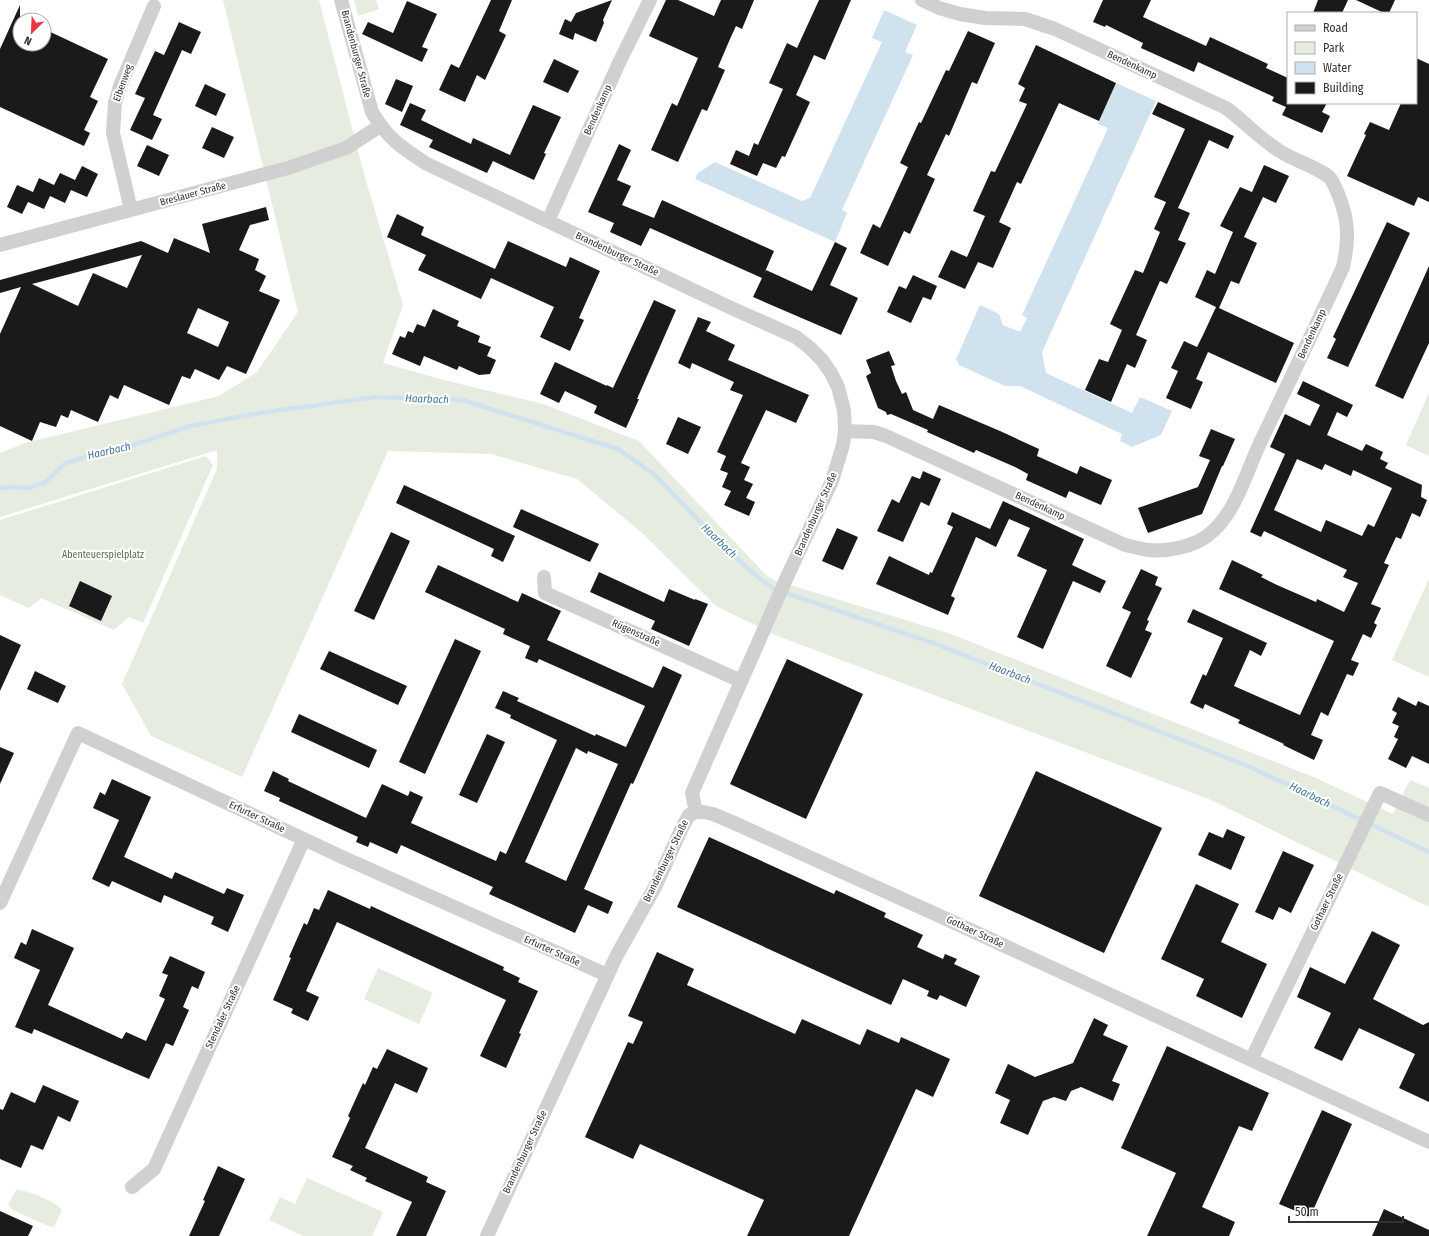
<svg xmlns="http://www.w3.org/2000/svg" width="1429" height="1236" font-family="'Fira Sans Condensed',sans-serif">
  <rect width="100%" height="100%" fill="#fff"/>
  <path fill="#e6ecdf" d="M223,0H319L364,174L403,305L383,363L444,380L543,404L639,441L767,576L774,580L948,633L1316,778L1393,814L1410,780L1429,788V907L1209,799L775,635L716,606L641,532L577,479L491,454L388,451L242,777L151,736L122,684L217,469V450L0,517V453L25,443L219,396L257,372L298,312Z
    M354,0H376L379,9L358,16Z
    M1429,393V456L1406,445Z
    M206,456L213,465L143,623L129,617L114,630L41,598L29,608L0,595V520Z
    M1429,579V677L1392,660Z
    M378,968L433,993L419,1024L364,999Z
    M307,1178L383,1212L372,1236H303L269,1220L280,1197L295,1204Z
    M16,1190C28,1190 54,1201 62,1210L54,1227L48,1226L13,1210L8,1205Z"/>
  <path fill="#cfe2ee" d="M884,10L917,25L905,52L913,55L842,210L847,213L835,242L695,179L698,173L715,162L802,201L810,198L882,42L872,38Z
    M1116,83L1156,101L1042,352L1046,373L1132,413L1140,397L1172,411L1161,435L1132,447L1120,441L1122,434L1020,386H1005L959,365L956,359L980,305L999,314L1003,325L1020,332L1027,318L1022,315L1108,128L1098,124Z"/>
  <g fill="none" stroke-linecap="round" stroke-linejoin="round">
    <path stroke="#cfe2ee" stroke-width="4.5" d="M0,488L8,487L27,488L44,483L66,463L88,456L116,452L139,443L191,426L259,413L376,397L462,400L618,449L655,475L723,546L754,574L774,589L933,643L1248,766L1429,852"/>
  </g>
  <path fill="#1a1a1a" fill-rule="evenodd" d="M491,0H512L499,31L506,35L485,80L477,75L465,102L439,90L451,64L459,68Z
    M612,0L603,20L604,23L596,42L575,33L573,40L559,34L565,19L571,22L576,13Z
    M666,0H678L714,16L721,0H754L742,29L736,26L730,39L718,67L725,70L707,111L702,109L678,162L651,150L672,103L677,106L698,58L649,36Z
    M819,0H851L825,60L814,55L796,95L810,102L785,157L782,156L776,168L763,163L757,176L730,164L736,150L749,156L754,143L758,145L783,89L769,83L787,43L797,48Z
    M1103,0H1151L1143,17L1206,46L1210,37L1268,64L1266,68L1288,78V103H1327L1322,112L1330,116L1322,133L1282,115L1286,107L1272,101L1274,97L1198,62L1194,72L1141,48L1143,43L1106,25L1105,27L1093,22Z
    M1318,0H1348L1342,13H1313Z
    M1356,0H1395L1389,13H1384Z
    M407,1L437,14L422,47L428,49L422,62L362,34L368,22L393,33Z
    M20,5V44H44V29L108,59L90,97L98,101L84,130L90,133L84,146L0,107V49Z
    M179,22L201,32L191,54L182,50L153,115L162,119L152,140L130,130L145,98L135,94L155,51L164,55Z
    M968,31L995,43L977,84L972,82L949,136L946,134L927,175L935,179L910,234L904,231L888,266L860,253L873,224L880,228L908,167L900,163L919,122L921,123L946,70L949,71Z
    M1036,45L1116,83L1099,121L1059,103L1021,184L1017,182L999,222L1011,228L993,268L978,262L965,289L938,277L951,250L967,257L985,216L973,211L991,171L995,172L1027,104L1019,101L1025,88L1018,84Z
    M1416,58L1429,64V202L1418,197L1414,206L1347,176L1366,135L1364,134L1370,122L1389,130L1401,103H1416Z
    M554,59L579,71L568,93L543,82Z
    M396,79L413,86L402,112L385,104Z
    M205,84L226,94L216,116L195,106Z
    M1158,102L1234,136L1228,149L1209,140L1185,193L1178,208L1190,213L1178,240L1186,243L1167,284L1160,281L1136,335L1147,340L1135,368L1127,364L1111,402L1085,390L1099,359L1108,362L1122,330L1110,324L1135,270L1143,273L1160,232L1154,229L1166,202L1154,197L1185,129L1152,114Z
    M410,103L426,110L421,120L471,144L473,138L510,155L533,105L561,117L544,153L546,154L534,180L493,161L487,173L429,147L433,140L400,125Z
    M212,127L234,137L224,158L202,148Z
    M619,144L631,150L617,180L631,186L622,205L654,218L662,200L774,251L764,274L766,270L812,291L835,242L847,248L830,285L858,298L841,335L753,297L762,278L650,228L641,246L610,232L614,223L588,212Z
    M147,145L169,155L159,176L137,166Z
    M1264,165L1289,176L1276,203L1263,197L1244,237L1257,243L1239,284L1231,281L1219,308L1294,343L1276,383L1208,352L1196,379L1203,382L1191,409L1166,398L1178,371L1171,368L1184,341L1197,347L1203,335L1216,307L1195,297L1207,270L1215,274L1233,232L1220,226L1240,187L1252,192Z
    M82,166L98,174L87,197L71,190L65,203L50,196L44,209L28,202L22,214L7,207L17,185L33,192L39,178L54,185L60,173L75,180Z
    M266,207L269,220L250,225L239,250L259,259L255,270L266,276L259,291L280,300L246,374L227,366L219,380L195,369L190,379L182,376L169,405L124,385L118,399L110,395L98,422L71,410L68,418L61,415L56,427L40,422L32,441L0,426V334L21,287L0,293V280L141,241L168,253L174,238L210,253L202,224ZM142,255L127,288L93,273L78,306L32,284ZM198,308L229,322L218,347L187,333Z
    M397,214L424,227L421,235L495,269L508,241L566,267L570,257L600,271L579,318L584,320L570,351L540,337L554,307L491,278L481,299L418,270L426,255L387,237Z
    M1387,222L1410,233L1348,367L1327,358L1336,339L1333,337Z
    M1429,266V343L1403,399L1375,386Z
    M913,275L937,286L931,300L923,297L911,323L887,312L899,286L906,289Z
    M654,300L676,310L637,399H639L626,428L594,413L597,406L565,391L559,403L540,394L555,362L607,386V385L613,388Z
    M433,309L459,321L457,326L480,336L478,342L491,347L487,356L496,360L490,374L479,375L459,366L457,370L424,356L420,366L392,354L400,336L405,338L408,331L413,333L417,324L425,327Z
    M698,317L711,322L706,331L735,345L728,360L809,395L796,423L766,410L741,463L750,467L744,480L753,484L746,498L755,502L749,516L724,505L731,491L722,487L728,473L720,470L726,456L717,452L743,395L730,390L734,382L692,363L690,369L678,363Z
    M889,351L895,365L891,366L896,381L902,394L906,392L913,410L933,419L939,405L1000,431L1039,449L1037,456L1077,474L1080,466L1112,480L1101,505L1069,491L1066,498L1026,480L1028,474L1015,467L976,450L974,453L927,432L928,430L891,414L887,415L886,412L878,408L866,376L871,373L866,360Z
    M1303,381L1353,405L1347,417L1337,412L1327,435L1362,451L1366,444L1383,452L1380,459L1388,463L1385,468L1422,485L1421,497L1427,500L1420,517L1412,513L1401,539L1396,537L1384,563L1389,565L1371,604L1381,608L1374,623L1377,625L1371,638L1363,634L1351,660L1359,663L1353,676L1347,674L1328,716L1321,712L1311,735L1323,740L1314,760L1283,745L1284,744L1238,723L1240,720L1205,704L1203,709L1190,703L1203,674L1206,676L1223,638L1187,622L1193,609L1267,643L1261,656L1250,650L1234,686L1300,715L1334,641L1219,589L1232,560L1263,575L1261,577L1277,585L1316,602L1317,599L1344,612L1358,583L1343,577L1347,570L1264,531L1261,537L1250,532L1285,454L1270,447L1285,414L1310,426L1320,405L1297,394ZM1297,459L1322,470L1325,464L1351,476L1353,470L1392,488L1374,527L1368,524L1362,536L1326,520L1321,532L1274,510Z
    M678,417L701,427L688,454L666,444Z
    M1211,429L1235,439L1223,466H1222L1202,514L1148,533L1138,508L1198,487L1210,460L1199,456Z
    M923,471L941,479L929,506L921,502L903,542L877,531L892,499L899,503L912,476L920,479Z
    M404,485L515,536L503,562L491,556L494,549L396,503Z
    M1003,501L1084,539L1072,565L1106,581L1100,593L1073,581L1043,649L1017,637L1047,570L1017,556L1030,528L1009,519L996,547L976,537L951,596L955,598L948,615L876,584L889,556L929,575L930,572L932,573L953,527L947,524L952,512L990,529Z
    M521,509L599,544L590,562L513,527Z
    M837,528L858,537L843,570L822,561Z
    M391,532L410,541L374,620L354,611Z
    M438,565L518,602L522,593L561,611L547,640L653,688L663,666L682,675L633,784L631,783L584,889L613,902L608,914L588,905L575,933L489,894L493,887L401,845L397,854L370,842L368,847L356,842L358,837L279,801L280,798L264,791L273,771L289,779L288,781L366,818L382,784L408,796L410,791L423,797L411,823L496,861L500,851L506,854L557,740L510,718L511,715L495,708L503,691L519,698L517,701L564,722L595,736L596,734L626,747L645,706L539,659L537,663L525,658L530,646L503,634L505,629L425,592ZM576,748L587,754L588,751L618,764L566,881L525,862Z
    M1141,569L1158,577L1155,585L1162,588L1147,620L1149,621L1145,630L1152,633L1131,678L1106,666L1131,612L1122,608Z
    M599,572L664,602L669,589L695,600V599L708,604L689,646L651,629L655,621L590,592Z
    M80,581L112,596L101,621L69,606Z
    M0,635L21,645L0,691Z
    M455,639L481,651L425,774L399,762Z
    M329,651L407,686L398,705L320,669Z
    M787,659L863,694L806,819L730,784Z
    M35,671L66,686L58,703L27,689Z
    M1398,697L1416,706L1418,701L1429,706V764L1412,756L1406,768L1388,759L1398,739L1394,737L1399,726L1392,723L1397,713L1392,710Z
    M299,714L377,750L369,768L291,732Z
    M487,734L505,742L477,803L459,795Z
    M0,747L14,753L0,784Z
    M1036,771L1162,828L1104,953L979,896Z
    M112,779L151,797L124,857L172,879L175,872L224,894L227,888L244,895L228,932L211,924L214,917L164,895L161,903L112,881L109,887L92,879L119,820L93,808L100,792L105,795Z
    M1227,829L1245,837L1231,870L1198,855L1209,832L1223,838Z
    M709,837L834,894L836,890L860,901L886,913L884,917L923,935L917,947L943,959L945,954L957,959L954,964L980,976L966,1007L940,995L937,1000L927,996L929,991L903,979L891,1005L677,907Z
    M1283,851L1314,865L1291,913L1279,907L1273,920L1255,912Z
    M1196,884L1239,904L1221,942L1267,964L1242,1018L1196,996L1204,979L1161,959Z
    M328,890L370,909L371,906L504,967L503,970L520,978L518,982L538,991L519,1033L521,1034L506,1068L480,1056L506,1000L337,922L306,991L319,997L308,1021L291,1013L293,1009L273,1000L291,958L289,957L304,923L307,925L314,908L319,910Z
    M32,929L74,948L48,1005L122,1039L126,1032L146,1041L165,999L159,996L168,975L162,973L170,956L205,972L198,989L192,986L183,1007L189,1010L173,1046L166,1043L149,1079L34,1029L32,1034L15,1027L40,970L14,958L21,942L26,945Z
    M1372,931L1400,945L1373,999L1423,1025L1429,1022V1102L1399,1088L1415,1054L1359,1028L1342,1061L1314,1048L1331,1013L1297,997L1310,967L1345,984Z
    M657,952L694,969L687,985L795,1034L802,1019L860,1045L867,1029L899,1043L901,1037L950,1059L933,1097L916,1089L849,1236H747L764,1200L640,1144L633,1159L585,1137L628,1042L633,1044L643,1022L628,1016Z
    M1094,1018L1108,1025L1103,1035L1128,1046L1112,1081L1120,1084L1113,1101L1081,1087L1071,1091L1066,1101L1054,1097L1043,1101L1028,1135L1000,1123L1010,1100L995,1093L1008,1064L1035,1077L1073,1063Z
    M1167,1046L1269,1093L1252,1131L1239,1126L1202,1207L1235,1222L1229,1236H1147L1176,1173L1121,1148Z
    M387,1049L428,1068L417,1093L395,1083L365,1148L428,1177L426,1182L446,1191L426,1236H396L412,1202L365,1181L367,1178L350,1170L353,1166L332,1157L350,1118L348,1116L363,1083L365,1085L373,1067L377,1069Z
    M43,1085L79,1101L70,1122L58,1116L43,1150L31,1145L21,1168L0,1159V1109L3,1110L11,1092L35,1103Z
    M1322,1110L1352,1124L1310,1217L1279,1204Z
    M218,1166L245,1179L219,1236H189L205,1201L203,1200Z
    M1384,1209L1429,1230V1236H1372Z
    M0,1211L33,1226L28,1236H0Z"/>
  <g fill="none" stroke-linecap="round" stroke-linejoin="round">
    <path stroke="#d0d0d0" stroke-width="14" d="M341,0L372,112C387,138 402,148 427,164L729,307L796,337L810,348L822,360L831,373L838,387L844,410L845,431L843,445L832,481L787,577L692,793L696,812
      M131,210L113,133L115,103L120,86L154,6
      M548,221L618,65L650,0
      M0,245L288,168L346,148L380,126
      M845,431L874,432L886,436L1125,545C1133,547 1141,549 1149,550C1166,552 1192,547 1207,536C1235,516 1246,473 1260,443C1288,384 1316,326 1343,267C1349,240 1349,222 1339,196C1336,190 1334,182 1329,177C1314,165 1294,161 1278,150C1259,138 1244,121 1226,108L1055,29L1025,19L985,18L960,14L939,8L922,0
      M544,577L545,593L741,681
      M0,903L78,733L342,857L607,975
      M1251,1060L1380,793L1429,815
      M132,1187L154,1169L304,839
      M487,1236L617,955L655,887L682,828L689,815L696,812H704L713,814L732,822L953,922L1429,1142"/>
  </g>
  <g text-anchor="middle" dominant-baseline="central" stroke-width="4" stroke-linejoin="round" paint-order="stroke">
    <g font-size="10" fill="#333" stroke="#fff">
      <text transform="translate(356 54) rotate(75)">Brandenburger Straße</text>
      <text transform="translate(1132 65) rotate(25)">Bendenkamp</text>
      <text transform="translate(123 83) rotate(-70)">Eibenweg</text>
      <text transform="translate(598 110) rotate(-66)">Bendenkamp</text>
      <text transform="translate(193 194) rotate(-15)">Breslauer Straße</text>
      <text transform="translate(617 254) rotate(25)">Brandenburger Straße</text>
      <text transform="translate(1312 334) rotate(-65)">Bendenkamp</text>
      <text transform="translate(1040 506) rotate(25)">Bendenkamp</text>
      <text transform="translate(816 514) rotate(-66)">Brandenburger Straße</text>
      <text transform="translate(636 633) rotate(24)">Rügenstraße</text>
      <text transform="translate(257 817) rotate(25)">Erfurter Straße</text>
      <text transform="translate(666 861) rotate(-64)">Brandenburger Straße</text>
      <text transform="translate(1327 902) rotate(-64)">Gothaer Straße</text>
      <text transform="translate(975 932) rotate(25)">Gothaer Straße</text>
      <text transform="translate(552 951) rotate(24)">Erfurter Straße</text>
      <text transform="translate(223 1017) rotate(-65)">Stendaler Straße</text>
      <text transform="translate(525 1152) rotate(-65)">Brandenburger Straße</text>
    </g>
    <g font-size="10" fill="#56703f" stroke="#fff">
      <text x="103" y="555">Abenteuerspielplatz</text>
    </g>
    <g font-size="11" font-style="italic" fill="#3f7597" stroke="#fff">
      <text transform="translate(427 399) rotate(2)">Haarbach</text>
      <text transform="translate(109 451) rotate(-13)">Haarbach</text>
      <text transform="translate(719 541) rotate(44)">Haarbach</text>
      <text transform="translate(1010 673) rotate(21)">Haarbach</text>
      <text transform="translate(1310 795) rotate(26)">Haarbach</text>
    </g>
  </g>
  <rect x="1287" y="12" width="130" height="92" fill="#ffffff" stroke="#adadad"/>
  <rect x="1295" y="25" width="20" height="6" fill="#d0d0d0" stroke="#adadad"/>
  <text x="1323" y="32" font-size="12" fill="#333333">Road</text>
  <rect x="1295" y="42" width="20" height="12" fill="#e6ecdf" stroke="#adadad"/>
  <text x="1323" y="52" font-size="12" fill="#333333">Park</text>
  <rect x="1295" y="62" width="20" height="12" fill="#cfe2ee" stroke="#adadad"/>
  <text x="1323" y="72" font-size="12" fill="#333333">Water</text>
  <rect x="1295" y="82" width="20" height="12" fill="#1a1a1a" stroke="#adadad"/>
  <text x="1323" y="92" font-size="12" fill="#333333">Building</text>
  <g transform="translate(32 32) rotate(204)"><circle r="19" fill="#ffffff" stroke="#adadad"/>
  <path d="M0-3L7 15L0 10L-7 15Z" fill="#e63946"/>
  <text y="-6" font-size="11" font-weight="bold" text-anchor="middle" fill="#333333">N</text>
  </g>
  <path d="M1289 1216v6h114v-6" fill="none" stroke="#333333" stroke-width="2"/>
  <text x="1295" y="1216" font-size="12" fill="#333333" stroke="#ffffff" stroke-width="3" paint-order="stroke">50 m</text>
</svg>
